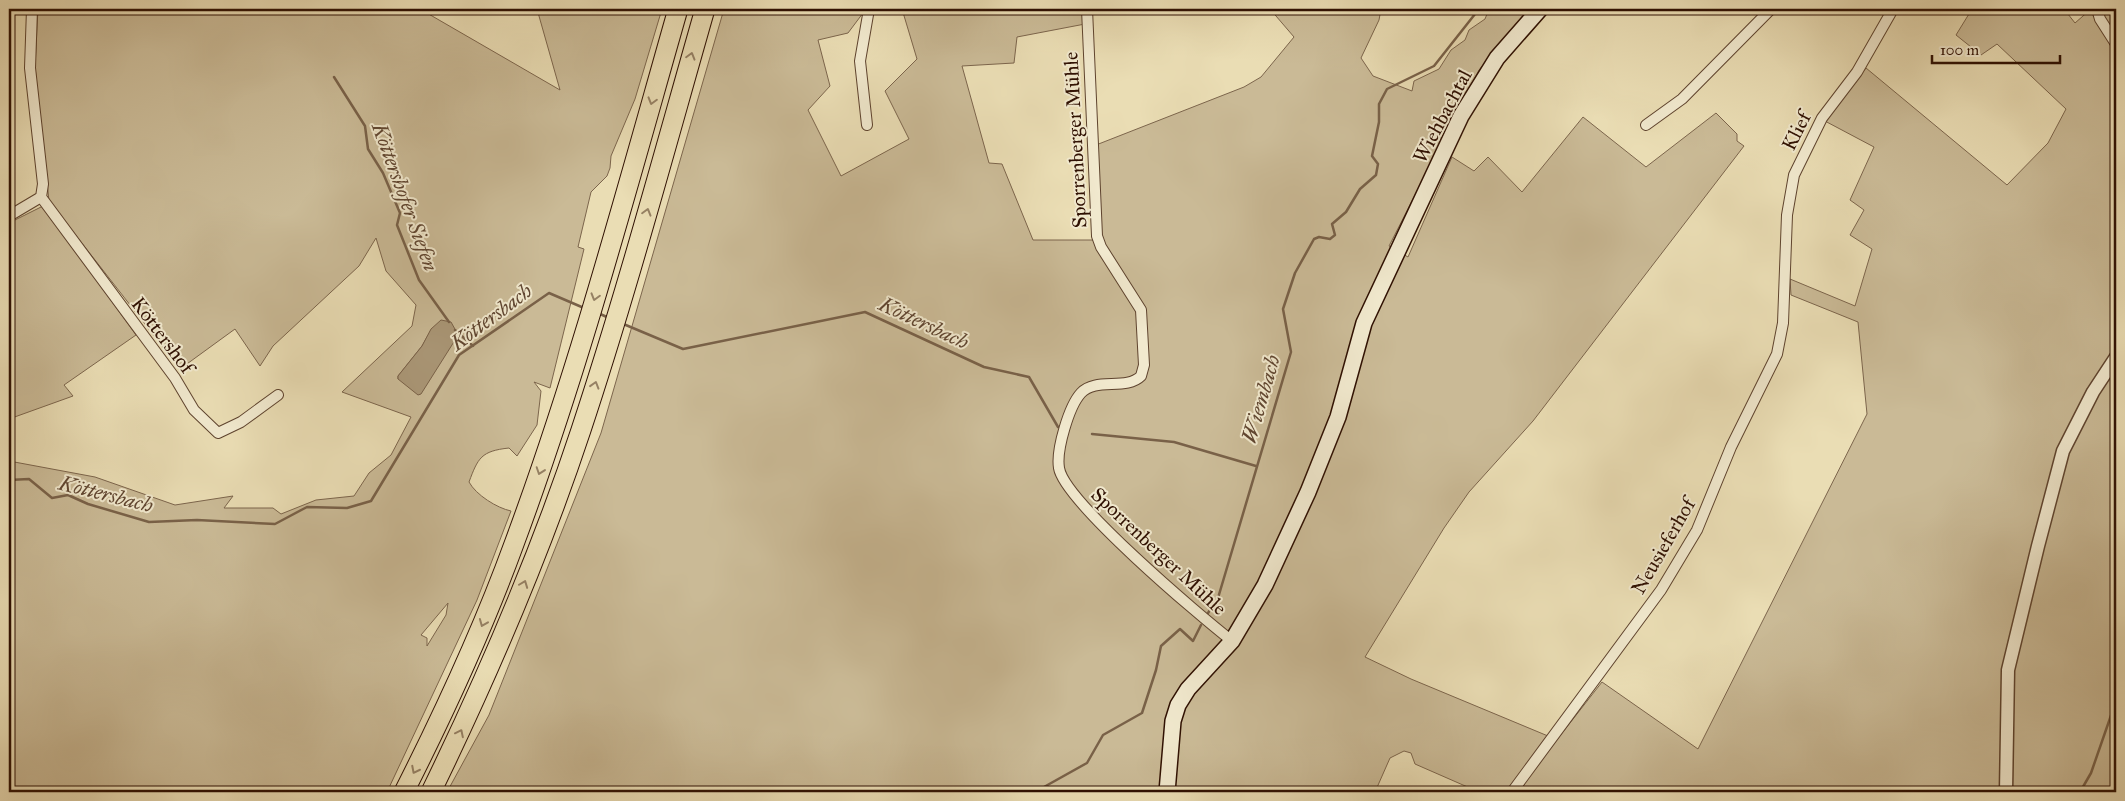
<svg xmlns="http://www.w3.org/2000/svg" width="2125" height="801" font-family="'IM FELL Great Primer',serif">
  <rect width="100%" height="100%" fill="#eaddb4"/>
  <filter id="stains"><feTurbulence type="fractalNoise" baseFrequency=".004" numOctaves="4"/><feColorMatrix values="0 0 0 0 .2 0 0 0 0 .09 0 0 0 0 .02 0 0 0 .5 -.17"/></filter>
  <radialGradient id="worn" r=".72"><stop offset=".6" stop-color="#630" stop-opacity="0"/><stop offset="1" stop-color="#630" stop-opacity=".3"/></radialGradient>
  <path fill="#caba96" stroke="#7c654c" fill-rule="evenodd" d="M38,9H420L560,90L537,9H662L635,99L611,156L610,168L607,176L591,192L578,247L584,249L550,388L534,382L541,391L537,425L517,456L509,448C481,451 478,458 469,482C476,495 497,508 511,511L477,600L387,792H9V461L95,477L175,505L233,496L224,508H273L281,514L316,500L354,496L369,473L391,455L411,417L342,392L412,326L416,305L386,271L376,238L359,266L273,346L260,366L235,329L180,369L49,201L35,67ZM431,330L456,331L398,379V376L422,346ZM448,603L446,615L427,646V638L421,635Z
    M724,9H866L848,33L818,40L830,86L808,110L841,176L909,139L885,91L917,59L902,9H1085V24L1017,37L1014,63L962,66L989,163L1002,164L1033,240H1093L1133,302L1136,311L1139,324L1141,370L1138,375L1146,373L1144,308L1100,238L1096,145L1244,87L1261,77L1294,37L1270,9H1381L1379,20L1361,58L1373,76L1412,91L1414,81L1439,69L1451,50L1465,40L1469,30L1485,19L1489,9H1530L1479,70L1389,246L1408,257L1452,157L1474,171L1488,157L1522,192L1583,117L1646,167L1716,113L1737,134V141L1744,146L1533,421L1469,492L1444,528L1365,657L1411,679L1548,736L1507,792H1479L1415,764L1411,753L1404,751L1390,758L1375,792H447L489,715L601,433Z
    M1972,9H2064L2075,23L2091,9H2116V792H1516L1602,682L1698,749L1867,414L1858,322L1791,295L1790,279L1855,306L1872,249L1850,235L1864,210L1850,200L1874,147L1823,120L1866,68L2007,185L2048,143L2066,109L1997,44L1981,55L1956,35Z
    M43,206L136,335L64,385L73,396L9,419V223Z"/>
  <path fill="#aa9777" stroke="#796148" d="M441,320L451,322L456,331L457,337L421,394L418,395L398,379V376L422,346L431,329Z"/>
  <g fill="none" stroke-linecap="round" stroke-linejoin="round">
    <path stroke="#796148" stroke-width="2.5" d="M334,77L365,126L368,149L383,173L400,213L397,225L419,280L449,322
      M598,313L609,318
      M621,323L683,349L865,312L984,367L1029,377L1058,427
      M455,330L473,346
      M1092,434L1174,442L1256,466
      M9,480L29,479L52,498L68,495L88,504L149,522L197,520L275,524L307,507L347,508L371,501L459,355L549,293L584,308
      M1208,613L1218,598L1291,352L1283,309L1295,273L1314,239L1319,237L1330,239L1335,235L1332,224L1346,212L1360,189L1376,175L1378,164L1372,156L1379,122V104L1387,89L1434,66L1479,9
      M1035,792L1087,763L1103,735L1142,713L1156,670L1161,646L1180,629L1193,641L1201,625
      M2080,792L2091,773L2116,701"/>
    <g stroke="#5e432e" stroke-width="12">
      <path id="minor" d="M1087,9L1097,236L1101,247L1141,310L1144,365L1141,376C1126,391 1096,377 1081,393C1069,406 1056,450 1059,468C1064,501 1200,616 1232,641
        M2097,9L2100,19L2116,44
        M867,125L860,61L869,9
        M1646,125L1682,99L1771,9
        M41,197L175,378L194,410L218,433L241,422L278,395
        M9,216L41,197L43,184L30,68L32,9
        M1512,792L1661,590L1697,530L1731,447L1777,354L1783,323L1787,215L1794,175L1822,118L1857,72L1893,9"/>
    </g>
    <g stroke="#5e432e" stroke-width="15">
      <path id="tertiary" d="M2006,792L2008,670L2038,546L2063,451L2093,392L2116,357"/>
    </g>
    <g stroke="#2f1002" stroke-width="18">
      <path id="secondary" d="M1167,792L1173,721L1178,705L1188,689L1232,641L1265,585L1308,492L1338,417L1364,323L1461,116L1497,58L1540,9"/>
    </g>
    <g stroke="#2f1002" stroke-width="21">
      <path id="motorway" d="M404,792C445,711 483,629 514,544C579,369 627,188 678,9
        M431,792C488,675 540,554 581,430C627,291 665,149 705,9"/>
    </g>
    <use href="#minor" stroke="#f1e9ce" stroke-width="10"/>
    <use href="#tertiary" stroke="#f1e9ce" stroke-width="12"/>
    <use href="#secondary" stroke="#f1e9ce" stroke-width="15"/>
    <use href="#motorway" stroke="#eaddb4" stroke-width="19"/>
  </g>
  <defs><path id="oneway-chevron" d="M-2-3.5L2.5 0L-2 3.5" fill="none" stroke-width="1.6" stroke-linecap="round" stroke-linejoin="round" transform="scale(1.25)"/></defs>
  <g stroke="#968164">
    <use href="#oneway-chevron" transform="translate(691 56) rotate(-74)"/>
    <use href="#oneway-chevron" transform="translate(652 101) rotate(106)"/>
    <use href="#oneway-chevron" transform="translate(647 212) rotate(-74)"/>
    <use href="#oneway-chevron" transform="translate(595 297) rotate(106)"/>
    <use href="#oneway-chevron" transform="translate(595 385) rotate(-73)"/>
    <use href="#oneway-chevron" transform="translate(540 471) rotate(109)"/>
    <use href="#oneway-chevron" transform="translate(524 584) rotate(-69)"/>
    <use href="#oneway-chevron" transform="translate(483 623) rotate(112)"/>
    <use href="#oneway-chevron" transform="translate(460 733) rotate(-64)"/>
    <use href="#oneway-chevron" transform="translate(415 770) rotate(117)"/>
  </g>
  <g text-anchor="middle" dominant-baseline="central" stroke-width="4" stroke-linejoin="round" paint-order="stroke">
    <g font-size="20" fill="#2f1002" stroke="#f1e9ce">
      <text transform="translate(1442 116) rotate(-62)">Wiehbachtal</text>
      <text transform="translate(1796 131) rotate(-63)">Klief</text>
      <text transform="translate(1075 140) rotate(-93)">Sporrenberger Mühle</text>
      <text transform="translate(163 335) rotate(53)">Köttershof</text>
      <text transform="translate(1663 546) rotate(-60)">Neusieferhof</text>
      <text transform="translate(1159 551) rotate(43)">Sporrenberger Mühle</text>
    </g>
    <g font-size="21" font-style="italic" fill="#604631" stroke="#f1e9ce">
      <text transform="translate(405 197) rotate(70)">Köttershofer Siefen</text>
      <text transform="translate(491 317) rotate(-37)">Köttersbach</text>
      <text transform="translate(924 323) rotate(25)">Köttersbach</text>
      <text transform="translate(1261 399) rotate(-74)">Wiembach</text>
      <text transform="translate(106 494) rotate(14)">Köttersbach</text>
    </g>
  </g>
  <rect width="2125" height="801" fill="none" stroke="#eaddb4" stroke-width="30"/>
  <rect x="10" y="10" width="2105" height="781" fill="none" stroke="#2f1002" stroke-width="2.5"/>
  <rect x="15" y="15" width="2095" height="771" fill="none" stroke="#2f1002"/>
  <path d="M1932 55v8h128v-8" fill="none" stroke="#2f1002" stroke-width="2.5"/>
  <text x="1940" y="55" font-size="15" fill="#2f1002" stroke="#f1e9ce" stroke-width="4" paint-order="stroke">100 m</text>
  <rect width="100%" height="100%" filter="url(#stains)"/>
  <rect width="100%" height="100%" fill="url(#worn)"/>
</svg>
